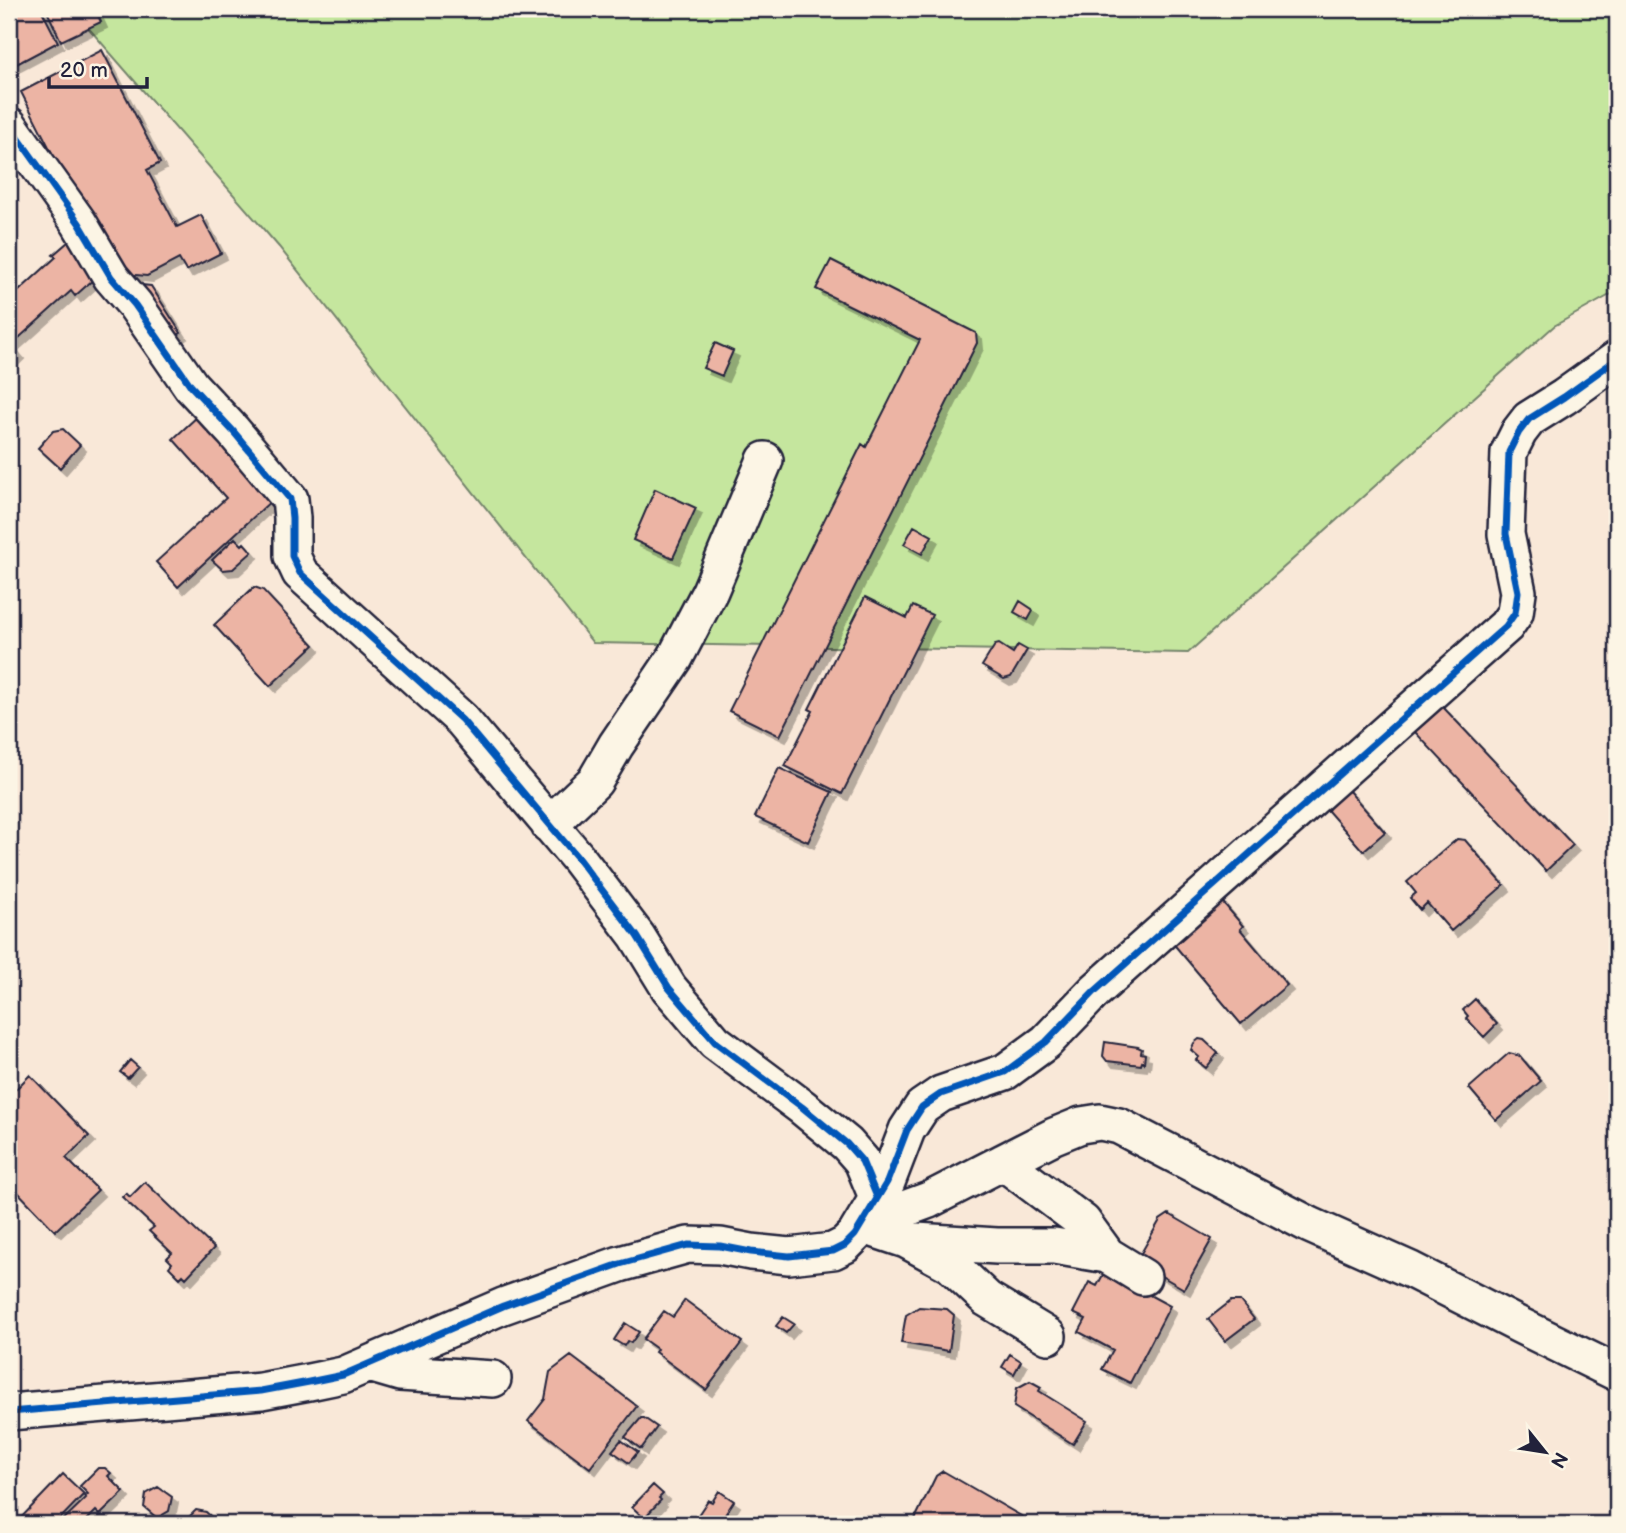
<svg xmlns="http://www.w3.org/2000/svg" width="1626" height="1533" font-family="'Balsamiq Sans',sans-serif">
  <defs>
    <filter id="shadow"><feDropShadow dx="6" dy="6" stdDeviation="0" flood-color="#0004"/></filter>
  </defs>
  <rect width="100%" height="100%" fill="#f9e8d8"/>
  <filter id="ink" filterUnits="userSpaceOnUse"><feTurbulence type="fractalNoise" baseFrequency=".0143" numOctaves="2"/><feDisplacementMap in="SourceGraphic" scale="14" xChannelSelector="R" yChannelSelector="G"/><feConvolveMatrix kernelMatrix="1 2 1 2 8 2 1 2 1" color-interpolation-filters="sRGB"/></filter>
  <g filter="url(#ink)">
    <path fill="#c5e69e" stroke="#74846c" stroke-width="2" d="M72,9H1617V291L1554,326L1188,653L593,643L279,247Z"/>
    <path fill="#ecb4a4" stroke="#22223b" stroke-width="2" filter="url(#shadow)" d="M9,9H41L58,42L9,68Z
      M46,9H95L101,22L61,41Z
      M102,50L160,163L147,170L177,227L201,215L221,253L186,271L179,259L147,276L113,273L21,92Z
      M75,236L105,269L75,296L71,291L11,345L18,353L9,362V300L56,257L53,255Z
      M831,260L976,333L977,343L780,736L729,711L862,444L866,447L920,340L816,289Z
      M142,285L151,286L181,333L167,342L136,293Z
      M715,343L733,351L722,376L703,368Z
      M198,416L273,499L178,587L156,562L226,498L173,439Z
      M63,429L80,445L60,468L38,448L53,431Z
      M655,489L696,508L673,558L633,540Z
      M914,526L932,536L922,554L904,544Z
      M235,538L242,545L244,543L252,552L233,569L223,570L212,560Z
      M254,587L263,590L314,645L270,686L214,625Z
      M865,597L907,618L913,606L932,615L842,794L785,766L813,711L809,709Z
      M1020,601L1032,609L1033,611L1028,620L1014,612Z
      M999,644L1013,653L1018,645L1027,650L1011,677L1004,679L982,666L995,645Z
      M1443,707L1573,845L1546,871L1414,731L1415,723L1435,708Z
      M779,768L832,792L808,842L755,817Z
      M1349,791L1385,832L1363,851L1328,811L1334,793Z
      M1457,839L1465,840L1504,885L1451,931L1427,903L1420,910L1410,898L1416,893L1407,882Z
      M1220,899L1243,926L1240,929L1287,985L1241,1024L1171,941Z
      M1475,999L1497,1024L1484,1037L1466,1018L1468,1016L1463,1010Z
      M1199,1039L1204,1040L1218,1053L1206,1068L1196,1060L1199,1057L1191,1050L1194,1043Z
      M1105,1042L1138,1047L1142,1049L1141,1053L1145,1054L1144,1063L1142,1062L1141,1065L1107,1061L1103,1056Z
      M1509,1053L1520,1056L1541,1081L1496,1120L1469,1088Z
      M130,1060L138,1067L128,1078L120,1072Z
      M30,1075L89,1136L66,1158L98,1190L55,1231L14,1188L13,1181L9,1177V1096Z
      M145,1182L214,1248L186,1278L183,1275L180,1278L169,1267L172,1263L167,1258L172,1253L149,1231L154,1227L122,1197L126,1193L130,1197Z
      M1169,1214L1212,1239L1184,1289L1144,1266L1140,1255L1160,1220Z
      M1105,1271L1170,1306L1130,1383L1102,1369L1113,1350L1079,1332L1086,1319L1073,1313L1089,1282L1097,1286Z
      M685,1300L742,1342L706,1390L655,1352L657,1349L643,1339L664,1311L673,1317Z
      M1231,1301H1240L1254,1319L1225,1341L1208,1319Z
      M919,1307L947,1309L954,1315L949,1351L901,1343L906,1315Z
      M783,1317L794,1324L786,1333L776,1326Z
      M625,1323L639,1332L631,1343L627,1341L624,1346L614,1340Z
      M1010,1354L1021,1361L1014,1374L1002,1367Z
      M571,1356L637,1406L590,1468L528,1421L545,1399L550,1372Z
      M1030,1381L1041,1387L1039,1391L1087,1421L1073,1444L1014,1407L1017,1388Z
      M641,1418H644L657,1427L641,1449L625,1437Z
      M621,1440L638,1452L629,1463L612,1451Z
      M98,1468H105L111,1473L108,1476L124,1492L100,1515L96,1511L83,1524H59L86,1498L85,1497L88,1494L80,1486Z
      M943,1471L1035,1524H916L914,1521L936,1476Z
      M63,1474L84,1494L55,1524H15Z
      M653,1485L663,1494L659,1498L661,1500L644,1518L632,1507Z
      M158,1487L172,1497L169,1511L157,1518L144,1507L146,1494Z
      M719,1491L734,1501L719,1524H692L708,1500L712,1502Z
      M196,1510L206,1512L219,1524H182Z"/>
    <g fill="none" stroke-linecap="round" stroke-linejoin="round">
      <g stroke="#22223b" stroke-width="40">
        <path id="minor" d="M9,125L79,223L111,277L135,305L191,386L233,431L290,499L292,518V556L300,573L462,720L577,857L637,936L669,988L715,1042L802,1107L847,1144L862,1161L877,1197
          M549,825L595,781L616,745L675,658L710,591L765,460
          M1003,1162L1083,1222L1107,1255L1143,1277
          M861,1225L929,1200L1054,1136L1081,1125L1100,1122L1119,1126L1310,1225L1411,1270L1521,1326L1617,1373
          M861,1225L906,1240L950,1264L987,1299L1048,1336
          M916,1241L997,1246H1054L1107,1255
          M369,1364L400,1373L493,1379
          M9,1412L261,1391L309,1382L343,1375L503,1306L620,1264L688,1245L720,1246L751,1252L789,1256L833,1251L845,1245L855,1235L887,1182L907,1130L922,1107L941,1094L1005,1072L1046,1042L1095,991L1506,626L1515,613L1518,592L1506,534L1509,452L1519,432L1529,419L1564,397L1617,359"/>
      </g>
      <use href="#minor" stroke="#fcf5e5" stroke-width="35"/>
      <g stroke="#fcf5e5" stroke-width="11">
        <path id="cycleway" d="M9,125L79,223L111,277L135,305L191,386L233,431L290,499L292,518V556L300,573L462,720L577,857L637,936L669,988L715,1042L802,1107L847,1144L862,1161L877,1197
          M9,1412L261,1391L309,1382L343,1375L503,1306L620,1264L688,1245L720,1246L751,1252L789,1256L833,1251L845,1245L855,1235L887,1182L907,1130L922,1107L941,1094L1005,1072L1046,1042L1095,991L1506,626L1515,613L1518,592L1506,534L1509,452L1519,432L1529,419L1564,397L1617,359"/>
      </g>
      <use href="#cycleway" stroke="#0057b8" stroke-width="7"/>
    </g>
  </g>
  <rect width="1626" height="1533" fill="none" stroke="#fcf5e5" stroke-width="35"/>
  <rect x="18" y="18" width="1591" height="1498" fill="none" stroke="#22223b" stroke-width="2.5" filter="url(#ink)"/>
  <g transform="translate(1545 1452) rotate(120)" stroke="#fcf5e5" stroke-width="5" paint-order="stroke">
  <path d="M0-5L12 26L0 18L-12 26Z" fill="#22223b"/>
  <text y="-10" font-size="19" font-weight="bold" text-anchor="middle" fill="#22223b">N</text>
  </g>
  <path d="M49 77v10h98v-10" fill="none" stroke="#22223b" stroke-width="3.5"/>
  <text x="60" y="77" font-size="21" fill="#22223b" stroke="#fcf5e5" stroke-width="5" paint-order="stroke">20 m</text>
</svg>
